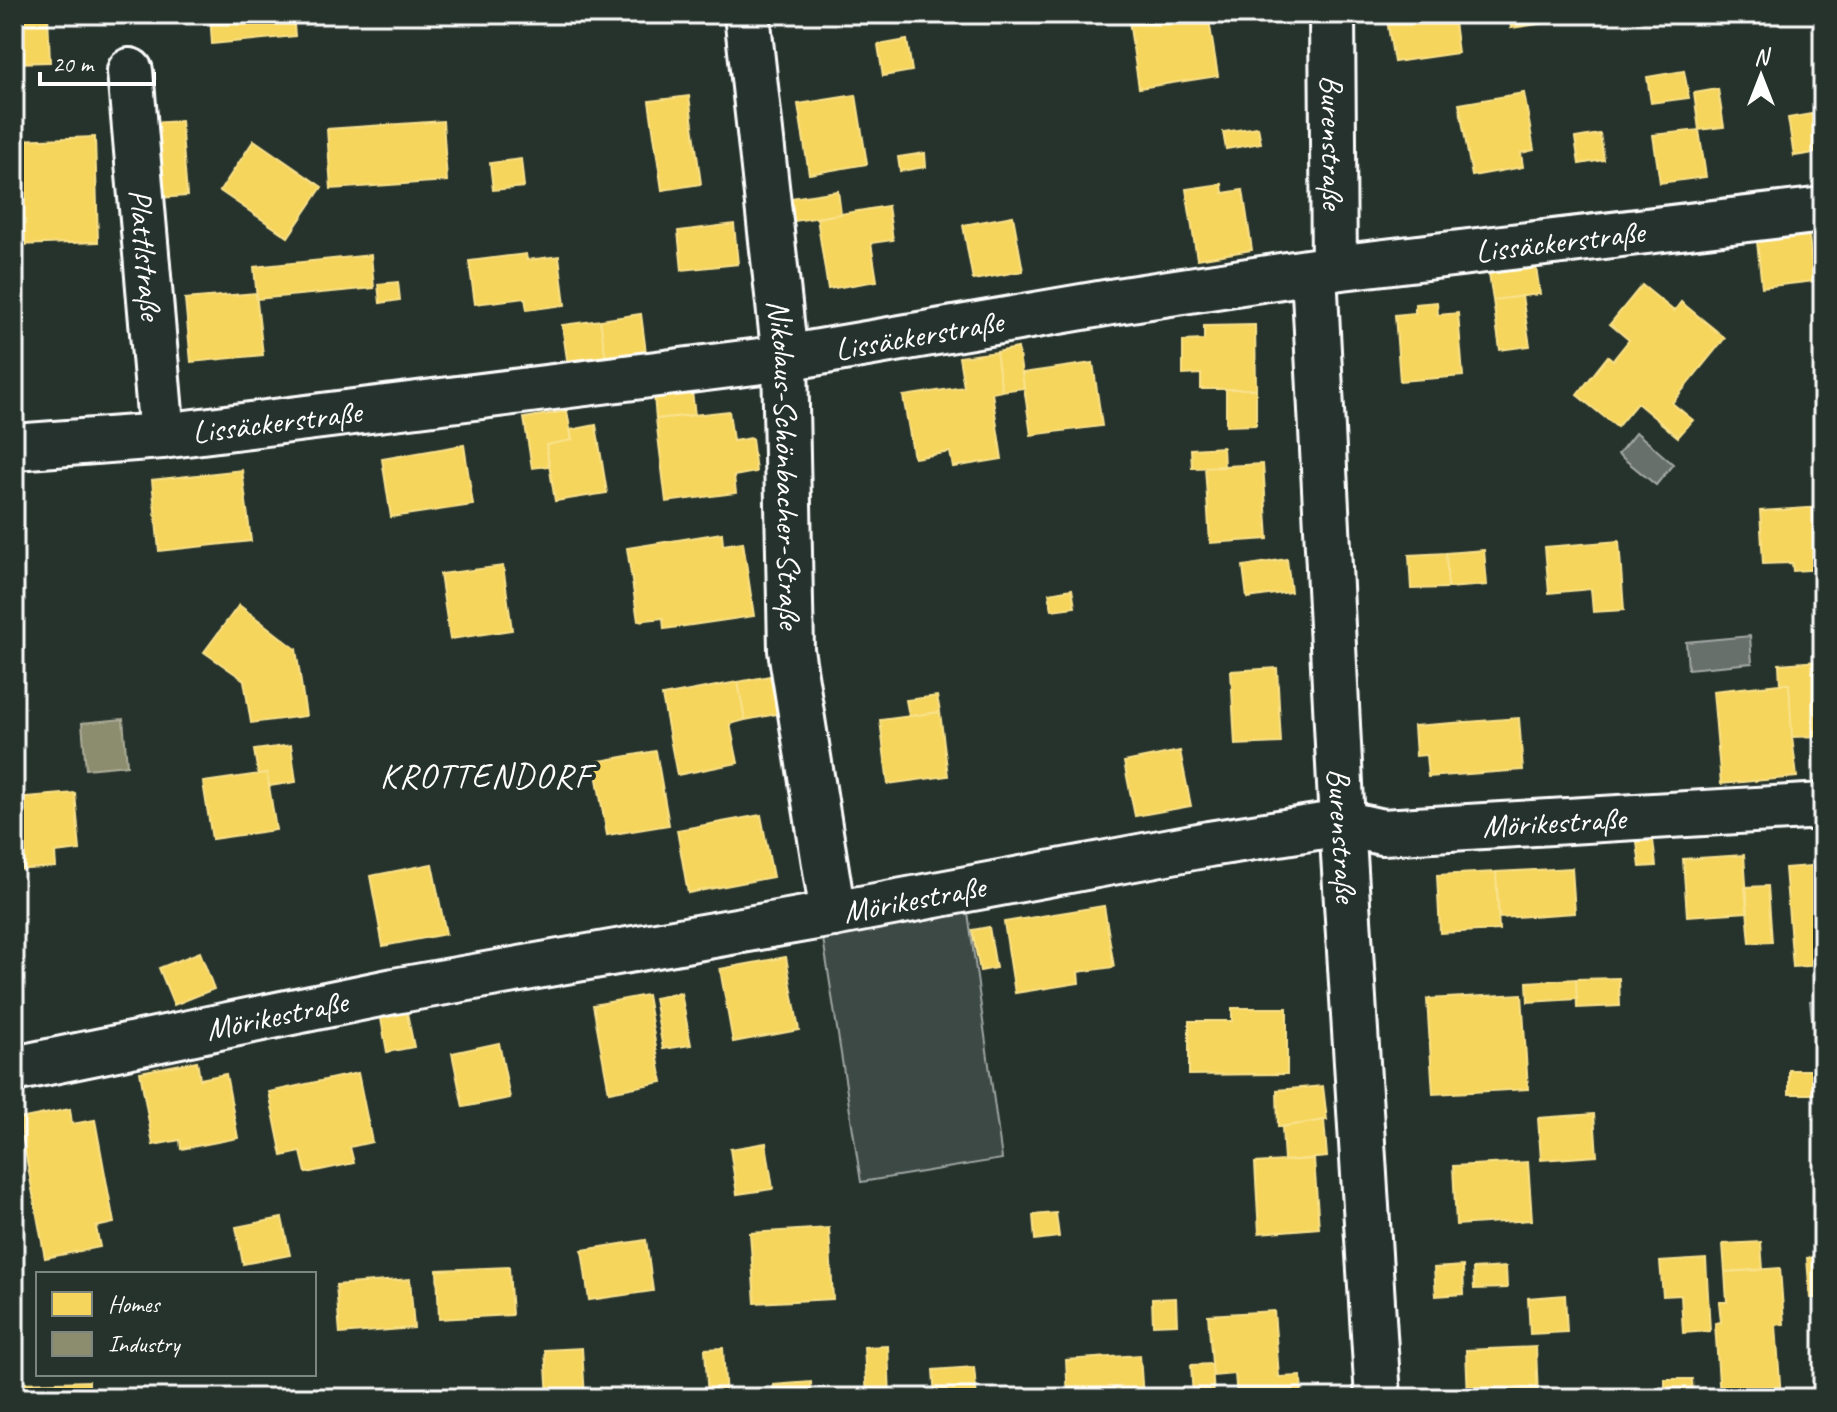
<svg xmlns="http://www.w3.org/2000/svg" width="1837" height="1412" font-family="Caveat,sans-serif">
  <rect width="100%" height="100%" fill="#26332d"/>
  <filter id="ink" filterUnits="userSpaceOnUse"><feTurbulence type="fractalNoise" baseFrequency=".0125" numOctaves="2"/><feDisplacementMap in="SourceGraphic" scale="16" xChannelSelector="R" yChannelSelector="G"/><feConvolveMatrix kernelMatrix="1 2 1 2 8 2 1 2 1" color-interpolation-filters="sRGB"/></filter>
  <g filter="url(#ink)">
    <path fill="#3e4944" stroke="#9ea4a2" stroke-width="2" d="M967,905L1002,1159L861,1182L822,932Z"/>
    <path fill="#67706c" stroke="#a4a9a7" stroke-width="2" d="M1636,432L1673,464L1656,485L1618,454Z
      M1750,636L1752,663L1688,669L1686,642Z
      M1823,1000V1028H1813L1810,1001Z"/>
    <path fill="#f6d55c" stroke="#f9e28d" stroke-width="2" d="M14,14H48L50,62L14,63Z
      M210,14H293L295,36L212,44Z
      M1128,14H1208L1218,76L1139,88Z
      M1386,14H1453L1458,53L1394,62Z
      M1509,14H1564L1565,20L1511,28Z
      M907,40L912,71L883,76L878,45Z
      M1684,71L1689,98L1651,103L1647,77Z
      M1718,89L1724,127L1699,130L1694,93Z
      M1524,93L1534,150L1521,153L1523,167L1472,176L1459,104Z
      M1823,94V164L1821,152L1794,156L1788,118L1817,113L1814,96Z
      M856,95L867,164L809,174L798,104Z
      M689,96L701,184L662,190L649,101Z
      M181,121L187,196L158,198L151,123Z
      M443,121L447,181L331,189L327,129Z
      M1258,127L1261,143L1226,149L1223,132Z
      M1699,130L1706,177L1660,183L1653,135Z
      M1600,134L1604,160L1579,164L1575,138Z
      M95,137L98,242L18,245L14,140Z
      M254,140L322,187L288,237L220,191Z
      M925,153L926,167L900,171L898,157Z
      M521,159L524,187L493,190L490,163Z
      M1222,184L1223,193L1243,190L1252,250L1197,259L1186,189Z
      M838,191L841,214L787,222L784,199Z
      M888,206L893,240L871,243L877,281L828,289L817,218Z
      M1013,216L1023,271L973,280L963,225Z
      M734,224L738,264L682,270L678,231Z
      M1809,236L1814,281L1762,287L1757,242Z
      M526,254L527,260L559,256L565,305L527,310L525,298L475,304L469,261Z
      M371,255L374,288L257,299L254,267Z
      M1536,267L1540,294L1493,300L1489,274Z
      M398,282L400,300L380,303L378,284Z
      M1642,285L1674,311L1681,302L1725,338L1672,403L1693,420L1678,437L1637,403L1617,427L1577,395L1608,356L1613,360L1629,340L1610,324Z
      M256,293L263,355L191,362L185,299Z
      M1522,296L1530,346L1500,350L1493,300Z
      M1437,302L1438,315L1458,313L1463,376L1400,381L1395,315L1415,313V304Z
      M641,314L646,353L606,359L600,320Z
      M600,320L606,359L568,366L562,325Z
      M1255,325L1256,389H1201V374L1183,375V341L1204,340V326Z
      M1018,348L1024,388L1002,391L996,352Z
      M996,352L1002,391L992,393L1002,459L953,467L950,452L914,458L903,396L964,387L959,357Z
      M1093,363L1102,426L1031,435L1022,373Z
      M1226,389H1256V425L1226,426Z
      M692,392L695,415L656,419L654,396Z
      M567,411L572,440L546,445L549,466L532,468L524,418Z
      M729,411L733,441L752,438L756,472L734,476L736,493L666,502L656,419Z
      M596,425L607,493L555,501L546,445L572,440L570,430Z
      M464,445L473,505L391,517L382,459Z
      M1223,447L1224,467L1192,468L1191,449Z
      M1263,464L1268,539L1210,543L1205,467Z
      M242,470L251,541L159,551L152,480Z
      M1823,507V569L1793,571L1792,563L1763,564L1760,511Z
      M722,533L723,545L743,542L754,616L664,629L663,618L638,621L627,548Z
      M1619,541L1624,610L1593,612L1591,589L1549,593L1545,547Z
      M1484,550L1487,585L1448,588L1446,553Z
      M1446,553L1448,588L1411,589L1409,555Z
      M1287,559L1291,592L1247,598L1243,566Z
      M503,566L512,630L450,639L440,574Z
      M1072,589L1075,607L1052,610L1049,593Z
      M239,605L296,649L306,716L251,723L244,680L204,652Z
      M1819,661L1823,736L1792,737L1789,684H1780L1779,664Z
      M1277,668L1281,743L1235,745L1231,671Z
      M770,676L777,714L745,720L738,682Z
      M738,682L745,720L730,724L738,763L677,775L662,696Z
      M1780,684H1789L1792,737L1797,777L1721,784L1713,691Z
      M937,696L940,712L909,716L906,700Z
      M940,712L948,776L888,784L880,720Z
      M1519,718L1523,770L1428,777L1426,755L1416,756L1414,726Z
      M291,745L296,782L269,786L267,773L258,774L254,750Z
      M656,751L669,825L607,835L594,762Z
      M1180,751L1191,806L1135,816L1124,762Z
      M267,773L276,830L212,839L203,782Z
      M75,793L80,850L55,853L56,867L14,870V798Z
      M761,815L773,877L688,893L677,830Z
      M1653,840L1656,866L1640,867L1637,842Z
      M1744,855L1748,912L1687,916L1683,859Z
      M432,864L446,934L383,946L370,876Z
      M1823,865V965L1793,967L1785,868Z
      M1572,868L1575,913L1499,918L1496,872Z
      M1496,872L1499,930L1440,933L1437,875Z
      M1768,886L1772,942L1750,943L1745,887Z
      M1104,906L1114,967L1078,972L1079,983L1015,993L1004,922Z
      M989,927L996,968L980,971L972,930Z
      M200,952L214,989L174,1005L159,968Z
      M786,957L799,1030L733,1042L720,969Z
      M1619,978L1620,1006L1577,1008L1576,979Z
      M1576,979L1577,999L1528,1002L1527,982Z
      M681,993L691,1045L663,1049L654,998Z
      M1522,994L1528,1089L1433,1094L1427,999Z
      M647,995L662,1082L609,1092L593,1005Z
      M406,1008L414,1047L387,1052L380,1013Z
      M1232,1008H1287V1074L1189,1075V1021H1232Z
      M499,1043L510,1098L463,1107L452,1053Z
      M197,1061L200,1079L226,1074L238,1138L181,1149L180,1140L153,1145L140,1072Z
      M1789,1070H1818V1094H1789Z
      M358,1073L372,1142L350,1147L354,1163L306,1173L301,1152L282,1156L269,1092Z
      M1323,1086L1327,1120L1278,1127L1277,1090Z
      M70,1109L72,1124L95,1120L114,1223L96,1227L100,1247L45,1258L19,1119Z
      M1594,1114L1597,1156L1541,1160L1538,1118Z
      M1324,1120L1327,1157L1284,1161L1282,1127Z
      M766,1143L773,1189L737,1194L730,1149Z
      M1314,1159L1319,1228L1259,1233L1255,1163Z
      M1528,1162L1532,1220L1456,1225L1453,1166Z
      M1056,1213L1059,1237L1035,1240L1033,1215Z
      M282,1218L290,1255L243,1264L236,1227Z
      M829,1228L833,1299L755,1303L750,1233Z
      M646,1240L653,1291L589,1300L582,1250Z
      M1761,1242L1763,1270L1725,1272L1723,1244Z
      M1822,1257L1823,1298H1810L1807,1258Z
      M1706,1259L1710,1331L1683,1333L1681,1295L1663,1296L1660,1262Z
      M1463,1266L1464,1294L1436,1296L1434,1268Z
      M509,1267L512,1315L439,1319L437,1270Z
      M1506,1267L1507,1288L1474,1289L1473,1269Z
      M1780,1268L1784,1324L1776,1325L1781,1398H1720L1715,1323L1721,1322L1719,1302H1727L1725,1272Z
      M410,1279L414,1328L340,1334L336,1285Z
      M1565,1295L1567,1332L1530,1334L1528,1298Z
      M1176,1298L1177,1324L1153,1325L1152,1299Z
      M1274,1311L1279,1377L1301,1376L1302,1398H1237L1235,1374L1213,1376L1208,1315Z
      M888,1346L890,1398H867L864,1347Z
      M1536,1347L1538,1398H1468L1466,1350Z
      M582,1348L585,1398H548L545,1350Z
      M723,1348L726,1398H708L705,1349Z
      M1140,1355L1143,1398H1068L1066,1360Z
      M1212,1364L1214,1398H1193L1191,1365Z
      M974,1367L977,1398H923L935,1397L933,1370Z
      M1665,1379H1692L1693,1398H1665Z
      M89,1381V1398H21V1383Z
      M811,1382L812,1398H774L773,1385Z"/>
    <path fill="#8c8c6e" stroke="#aeae9a" stroke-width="2" d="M123,719L127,765L86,769L82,723Z"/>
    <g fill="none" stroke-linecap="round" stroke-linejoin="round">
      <g stroke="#fff" stroke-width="50">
        <g id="minor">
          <path id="s1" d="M747,14L785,358L791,650L833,914"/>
          <path id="s2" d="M1332,14L1334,268"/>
          <path id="s3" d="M130,71L162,436"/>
          <path id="s4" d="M1314,272L1342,823L1378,1398"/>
          <path id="s5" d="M14,447L162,436L785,358L1117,301L1334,268L1823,210"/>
          <path id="s6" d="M14,1069L394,991L833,914L1209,844L1342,823L1382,832L1823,806"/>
        </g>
      </g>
      <use href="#minor" stroke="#26332d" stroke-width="44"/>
    </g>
  </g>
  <g text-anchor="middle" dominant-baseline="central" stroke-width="8" stroke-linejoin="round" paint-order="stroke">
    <g font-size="32" fill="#fff" stroke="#26332d">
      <text stroke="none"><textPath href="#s2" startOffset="128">Burenstraße</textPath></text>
      <text stroke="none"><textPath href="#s5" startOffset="1560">Lissäckerstraße</textPath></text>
      <text stroke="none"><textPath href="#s3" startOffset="184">Plattlstraße</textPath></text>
      <text stroke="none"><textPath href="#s5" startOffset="912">Lissäckerstraße</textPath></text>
      <text stroke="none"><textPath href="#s5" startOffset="264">Lissäckerstraße</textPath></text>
      <text stroke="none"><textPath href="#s1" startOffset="452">Nikolaus-Schönbacher-Straße</textPath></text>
      <text stroke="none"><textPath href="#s6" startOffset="1564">Mörikestraße</textPath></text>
      <text stroke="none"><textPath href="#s4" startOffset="564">Burenstraße</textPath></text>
      <text stroke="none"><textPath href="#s6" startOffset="916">Mörikestraße</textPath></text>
      <text stroke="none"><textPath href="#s6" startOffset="268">Mörikestraße</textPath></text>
    </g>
    <g font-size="34" letter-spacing="2" fill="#fff" stroke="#26332d">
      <text x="486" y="775">KROTTENDORF</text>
    </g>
  </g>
  <rect width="1837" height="1412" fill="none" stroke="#26332d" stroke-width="48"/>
  <rect x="24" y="24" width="1789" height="1364" fill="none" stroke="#fff" stroke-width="3" filter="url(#ink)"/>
  <rect x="36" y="1272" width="280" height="104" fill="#26332d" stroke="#7d8581" stroke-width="2"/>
  <rect x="52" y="1292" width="40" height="24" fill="#f6d55c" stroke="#7d8581" stroke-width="2"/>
  <text x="108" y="1312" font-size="24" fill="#ffffff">Homes</text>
  <rect x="52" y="1332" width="40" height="24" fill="#8c8c6e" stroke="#7d8581" stroke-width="2"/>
  <text x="108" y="1352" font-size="24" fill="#ffffff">Industry</text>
  <g transform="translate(1761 76)" stroke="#26332d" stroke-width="6" paint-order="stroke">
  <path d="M0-6L14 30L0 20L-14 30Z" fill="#ffffff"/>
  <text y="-12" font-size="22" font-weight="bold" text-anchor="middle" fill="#ffffff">N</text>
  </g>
  <path d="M40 72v12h114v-12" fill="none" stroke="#ffffff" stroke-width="4"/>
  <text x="52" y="72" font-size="24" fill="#ffffff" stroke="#26332d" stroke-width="6" paint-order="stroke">20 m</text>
</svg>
